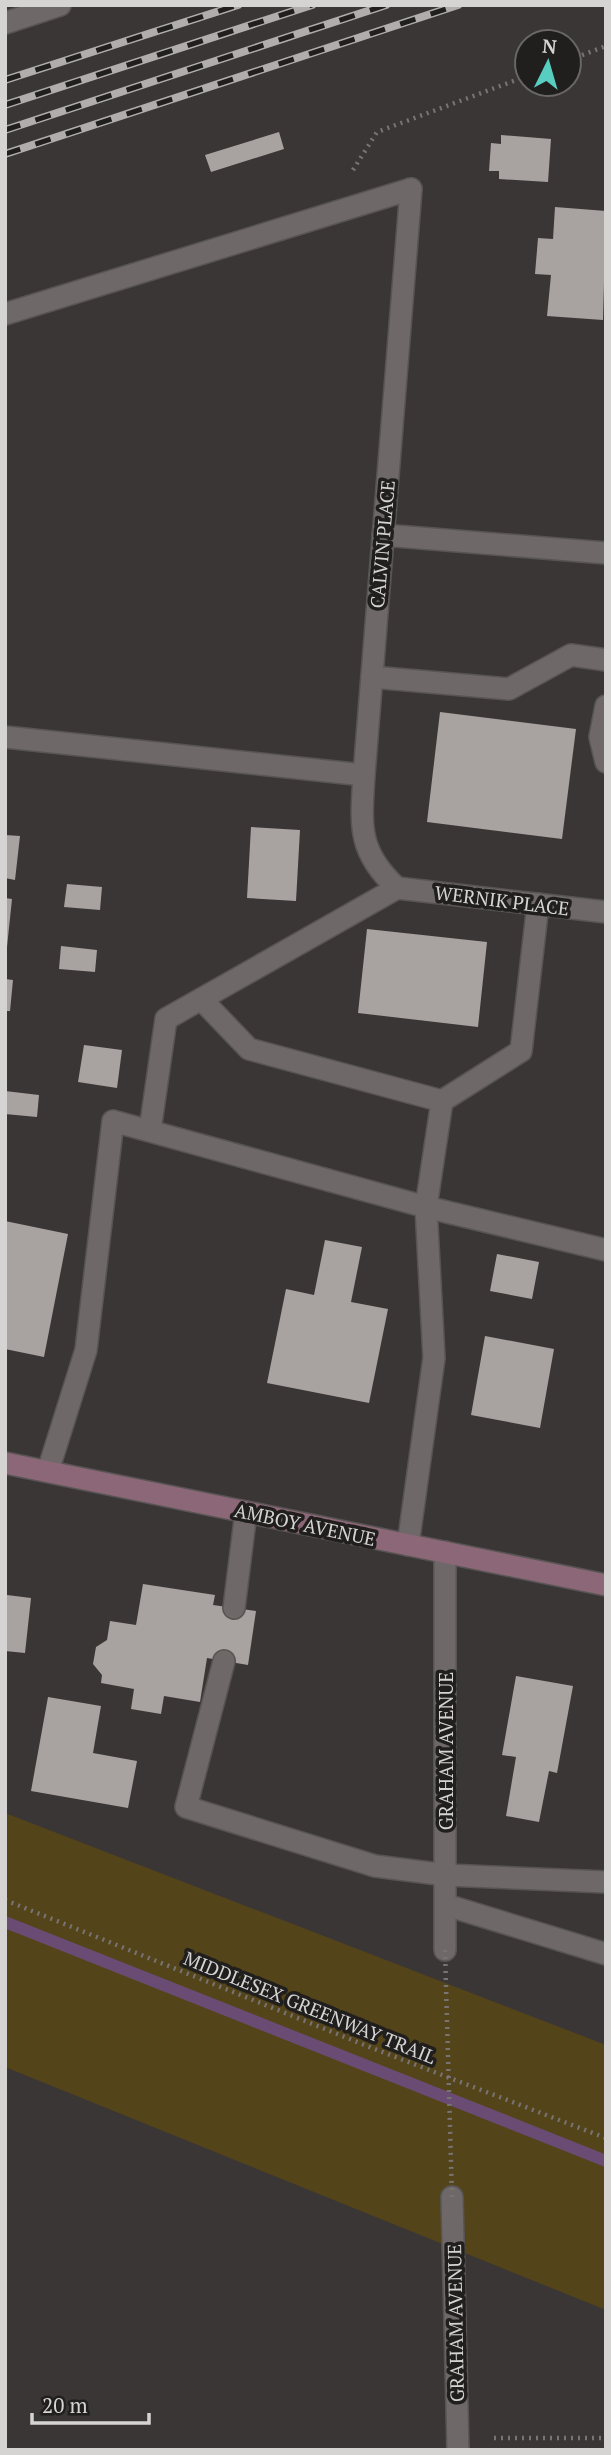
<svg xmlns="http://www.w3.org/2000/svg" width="611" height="2455" font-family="'PT Serif',serif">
  <rect width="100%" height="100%" fill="#3b3636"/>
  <path fill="#544419" d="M5,1813L606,2045V2310L5,2067Z"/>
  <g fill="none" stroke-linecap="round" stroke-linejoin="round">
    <path stroke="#694b73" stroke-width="12" d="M5,1922L606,2161"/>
  </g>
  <path fill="#a8a3a0" d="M279,132L284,149L211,172L205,155Z
    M501,135L551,139L548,182L499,179V171H489L491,143L501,144Z
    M555,207L606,211L603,320L547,316L551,275L535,274L538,238L553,239Z
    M440,712L576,729L562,839L427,822Z
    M251,827L300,830L296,901L247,898Z
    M5,835L20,836L15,880L5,878Z
    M67,884L102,887L100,910L64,907Z
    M5,898L12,899L7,947H5Z
    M367,929L487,942L478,1027L358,1013Z
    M61,946L97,950L95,972L59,969Z
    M5,979L13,980L10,1011H5Z
    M84,1045L122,1050L117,1088L78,1082Z
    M5,1091L39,1095L37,1117L5,1114Z
    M5,1221L68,1234L44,1357L5,1349Z
    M325,1240L362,1247L351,1302L388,1309L369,1403L267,1383L286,1289L314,1295Z
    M497,1254L539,1262L532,1299L490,1291Z
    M485,1336L554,1349L540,1428L471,1415Z
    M143,1584L215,1595L213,1605L256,1611L248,1665L207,1658L200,1702L164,1696L161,1714L131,1709L134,1689L101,1683L102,1675L93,1664L96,1647L107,1640L110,1621L136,1625Z
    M7,1595L31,1598L25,1653L5,1651Z
    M516,1676L573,1686L557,1773L549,1771L539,1822L506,1816L516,1757L502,1755Z
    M48,1697L101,1706L93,1753L137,1761L128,1808L31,1791Z"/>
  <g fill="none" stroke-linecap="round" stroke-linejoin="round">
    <g stroke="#585454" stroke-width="24">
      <path id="lane" d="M5,23L60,5
        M5,314L411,189
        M383,535L606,553
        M372,677L509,689L571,655L606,660
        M606,706L600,737L606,762
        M5,737L364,775
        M201,999L249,1049L442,1101L521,1051L538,904
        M150,1130L166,1019L397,888
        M48,1471L86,1350L113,1121L426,1207L606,1250
        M408,1545L434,1358L426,1207L442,1101
        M234,1608L246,1512
        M224,1661L186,1807L375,1866L446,1875L606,1882
        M446,1905L606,1954"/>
    </g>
    <g stroke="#585454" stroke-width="24">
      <path id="street" d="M411,189L364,775C361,825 357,851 397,888L606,912
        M445,1552V1950
        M452,2197L458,2450"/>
    </g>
    <g stroke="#585454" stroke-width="24">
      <path id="secondary" d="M5,1463L606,1585"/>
    </g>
    <path stroke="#787474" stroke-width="4.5" stroke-dasharray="2 5" stroke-linecap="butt" d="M569,60L606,46
      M353,170L377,132L527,76
      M5,1900L372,2048L606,2138
      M494,2438H606"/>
    <use href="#lane" stroke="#6e6868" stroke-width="21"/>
    <use href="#street" stroke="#6e6868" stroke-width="21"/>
    <use href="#secondary" stroke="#8b6777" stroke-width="21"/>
    <g stroke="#b1adad" stroke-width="8">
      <path id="rail" d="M5,80L238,5
        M5,105L312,5
        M5,130L386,5
        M5,154L458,5"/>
    </g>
    <use href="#rail" stroke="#211e1e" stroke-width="5" stroke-dasharray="16" stroke-linecap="butt"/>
    <path stroke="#787474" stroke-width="4.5" stroke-dasharray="2 5" stroke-linecap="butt" d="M445,1950L452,2197"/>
  </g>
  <g text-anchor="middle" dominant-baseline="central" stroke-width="7" stroke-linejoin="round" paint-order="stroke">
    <g font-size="19" fill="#d6d3d3" stroke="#211e1e">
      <text transform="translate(382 544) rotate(-85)">CALVIN PLACE</text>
      <text transform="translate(502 900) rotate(7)">WERNIK PLACE</text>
      <text transform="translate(305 1524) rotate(12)">AMBOY AVENUE</text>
      <text transform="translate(445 1751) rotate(-90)">GRAHAM AVENUE</text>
      <text transform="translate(310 2007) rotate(22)">MIDDLESEX GREENWAY TRAIL</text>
      <text transform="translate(455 2323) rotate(-91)">GRAHAM AVENUE</text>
    </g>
  </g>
  <rect width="611" height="2455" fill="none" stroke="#d6d3d3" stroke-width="14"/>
  <g transform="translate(548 63) rotate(5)"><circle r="33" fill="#211e1e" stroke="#696666" stroke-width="2"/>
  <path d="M0-5L12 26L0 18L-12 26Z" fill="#58cec0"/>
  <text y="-10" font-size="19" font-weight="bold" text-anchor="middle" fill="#d6d3d3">N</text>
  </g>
  <path d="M32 2413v10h117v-10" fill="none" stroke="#d6d3d3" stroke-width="3.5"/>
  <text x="42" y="2413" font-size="21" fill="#d6d3d3" stroke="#211e1e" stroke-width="5" paint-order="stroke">20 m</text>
</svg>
